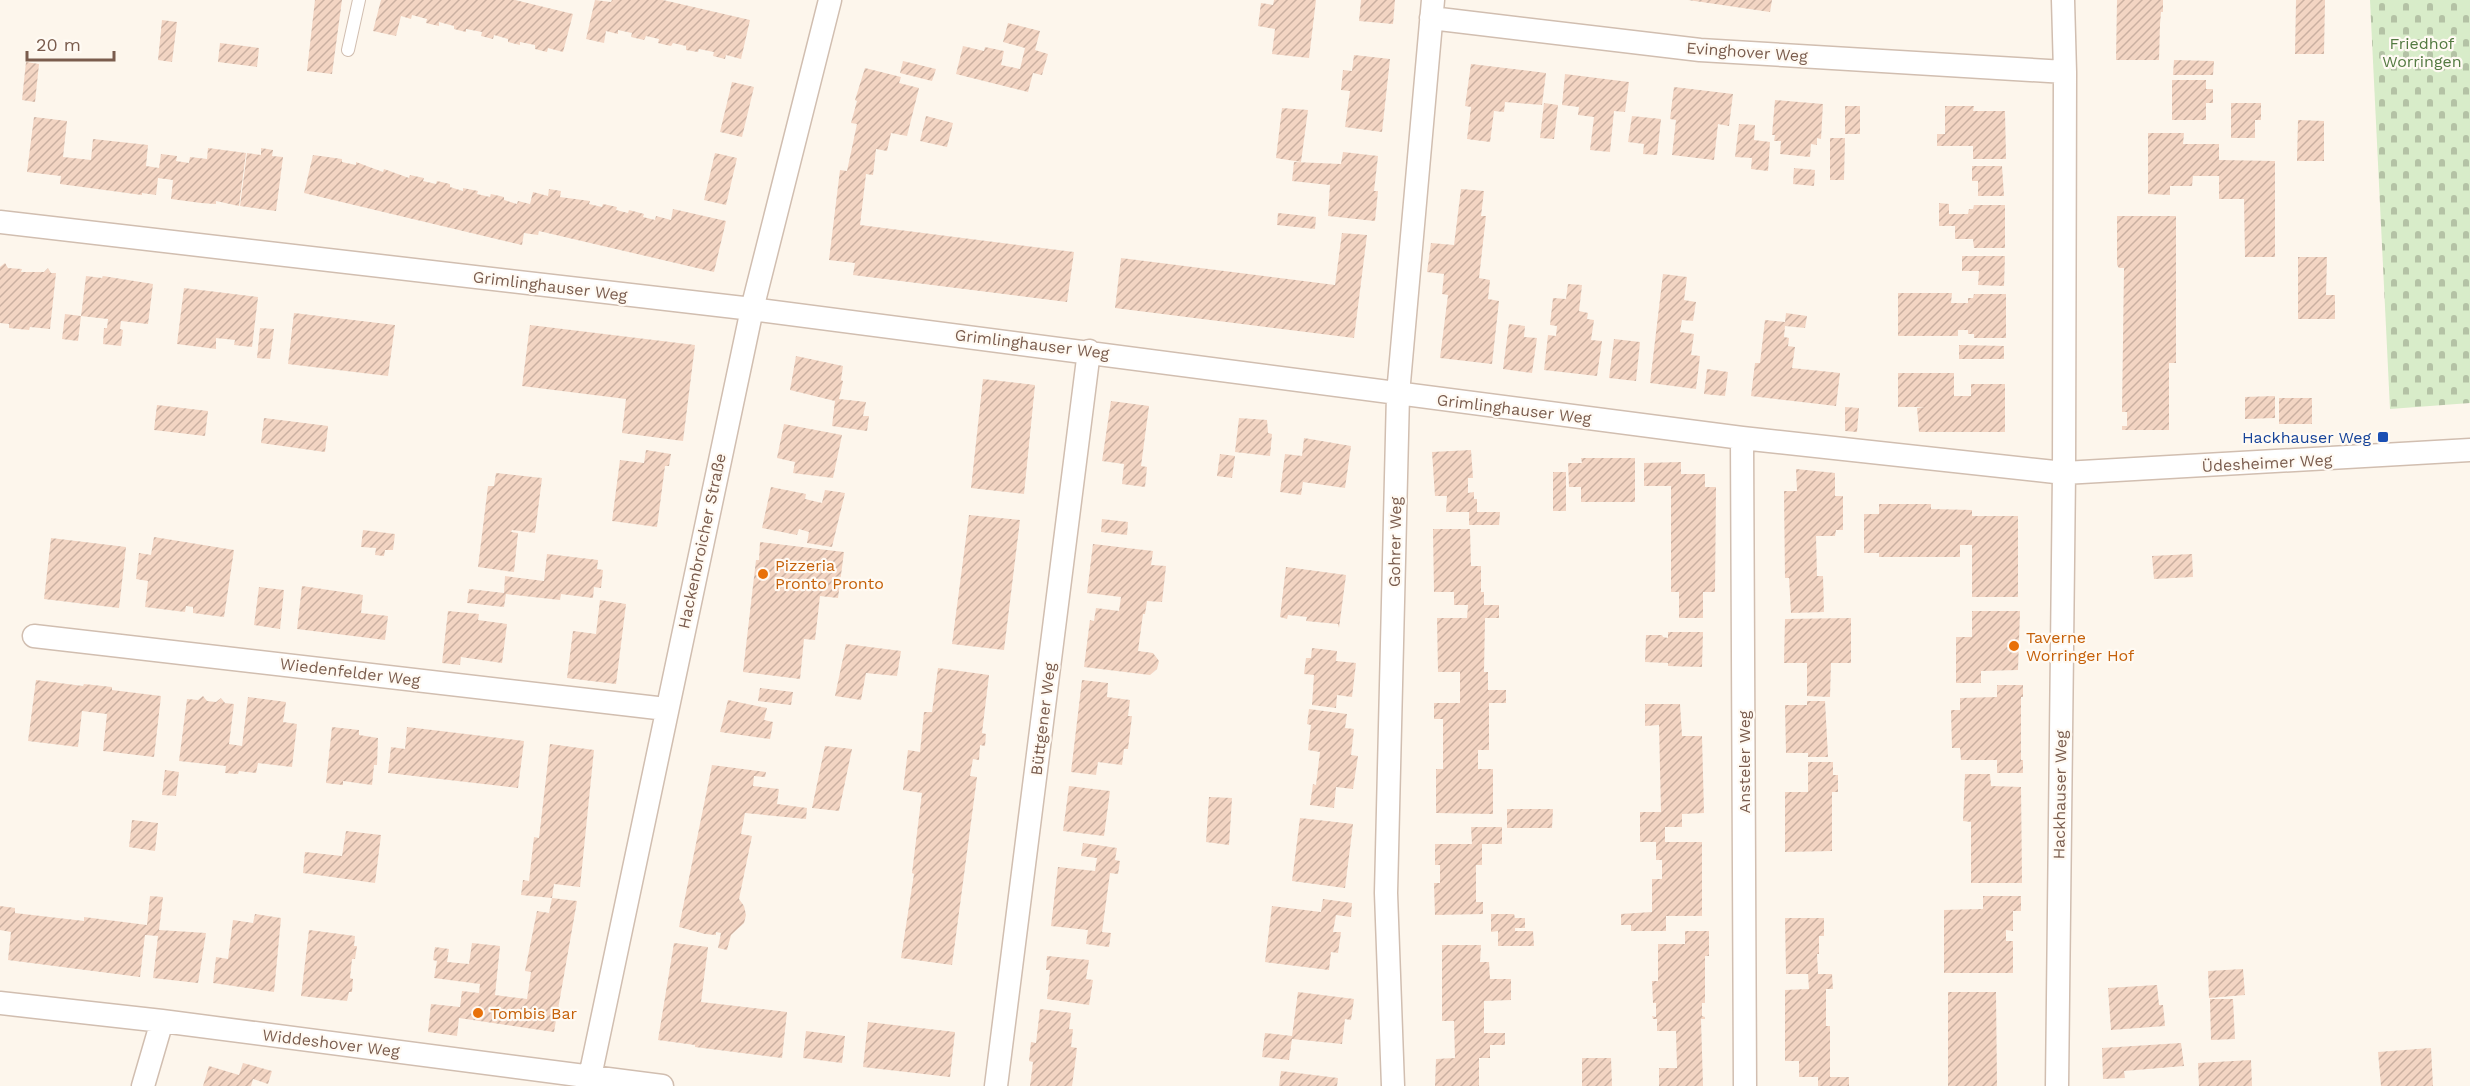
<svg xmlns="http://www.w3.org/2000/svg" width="2470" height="1086" font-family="'Work Sans',sans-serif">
  <defs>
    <pattern id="cemetery-stones" width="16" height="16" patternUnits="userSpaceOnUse" patternTransform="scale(1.5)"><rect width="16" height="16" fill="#d8ecc9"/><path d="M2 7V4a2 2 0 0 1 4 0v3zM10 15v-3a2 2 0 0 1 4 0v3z" fill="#b4c2a5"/></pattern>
    <pattern id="building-hatch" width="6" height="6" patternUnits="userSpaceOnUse" patternTransform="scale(1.5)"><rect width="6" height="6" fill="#f3d5c3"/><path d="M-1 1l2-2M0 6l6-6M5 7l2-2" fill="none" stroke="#cab0a1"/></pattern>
  </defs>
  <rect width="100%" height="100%" fill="#fdf6ec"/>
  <path fill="url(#cemetery-stones)" d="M2370,0H2470V403L2390,409Z"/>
  <path fill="url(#building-hatch)" d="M315,0H342L332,74L307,71Z
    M381,0H515L573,14L563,52L548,48L547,52L535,49V45L520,42V45L508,42V39L494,35L493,39L481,36L482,32L466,29V32L454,29V26L439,22V26L426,23L427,19L412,15L411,19L401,16L396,36L373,31Z
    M595,0L611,2L612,0H663L750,20L741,59L726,55L725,59L713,56L714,52L699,49L698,52L686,50V46L673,43L671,46L658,43L659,39L646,36L644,40L631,37L632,33L618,30V34L606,31L604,43L586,39Z
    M1274,0H1316L1309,58L1272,54L1275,29L1258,26L1261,3L1273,5Z
    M1361,0H1395L1393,24L1359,21Z
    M1688,0H1772L1770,12Z
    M2117,0H2163V12H2161L2160,24L2159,60H2116Z
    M2296,0H2325L2324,54H2295Z
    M162,20L177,22L172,62L158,60Z
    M1008,23L1040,31L1035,50L1048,54L1042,75L1033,73L1028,92L956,74L963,46L984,51L985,47L1004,51L1001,65L1020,69L1025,48L1003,42Z
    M220,43L259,48L257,67L218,62Z
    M1354,55L1390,59L1382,132L1345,127L1350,91L1341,90L1343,70L1352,71Z
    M2174,60L2214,61L2213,75H2173Z
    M903,61L936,69L932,81L900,73Z
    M26,62L39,64L35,102L22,100Z
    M1471,64L1546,73L1542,105L1505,102L1504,112L1494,111L1490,142L1467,139L1471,107L1465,106Z
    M865,68L901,77L899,83L919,88L907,136L891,133L887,151L876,149L873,175L866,174L860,225L1074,252L1067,302L853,275L855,263L829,260L840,170L847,171L857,124L851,123L857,101L855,100Z
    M1565,74L1629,82L1625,112L1614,111L1610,152L1590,150L1594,117L1578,115L1579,107L1562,105Z
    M2172,80H2206V89H2213V103H2206V120H2172Z
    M732,82L754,87L742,137L720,132Z
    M1674,87L1733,94L1729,126L1718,124L1714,160L1672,155L1676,120L1670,119Z
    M1775,100L1823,104L1821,139L1817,138V145L1811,144L1810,157L1780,154L1781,141H1774L1775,135H1772Z
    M1544,103L1558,105L1554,139L1540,138Z
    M2231,103H2261V120H2255V138H2231Z
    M1845,106H1860V134H1845Z
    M1945,106H1974L1973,111H2005L2006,159H1973V146H1937V134H1945Z
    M1282,108L1308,110L1301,162L1276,158Z
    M926,116L953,123L947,147L920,141Z
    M1632,116L1661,119L1657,155L1643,154L1644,144L1628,142Z
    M34,117L67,121L63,157L91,160L93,139L148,145L146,166L159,168L161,154L177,156L176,161L189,163L190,157L207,159L208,148L246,153L239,206L216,201V204L201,203L171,199L173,180L158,178L156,195L142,193V195L60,184L61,176L27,172Z
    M2298,120L2324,121V161H2297Z
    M1739,124L1755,125L1754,140L1770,142L1768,171L1751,169L1752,158L1735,157Z
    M2148,133H2184L2183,144H2219V160L2275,161V257H2245L2244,199H2219V176H2193L2192,186H2170V195L2148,194Z
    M1830,138H1845L1844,180H1830Z
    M261,148L273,150L272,156L283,157L276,211L240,206L247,153L261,155Z
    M1343,152L1378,156L1374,191H1378L1375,221L1328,216L1330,185L1292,181L1294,162L1341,164Z
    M715,153L737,158L726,205L704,200Z
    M313,155L342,159V162L356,165V162L383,172L384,169L409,178L410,175L424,178L423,181L436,184L437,181L450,184V187L463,191V188L478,191L477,194L490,197L491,194L504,197V200L517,204L518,201L530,204L533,192L548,196L549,189L561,191L560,197L590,201L589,204L602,207L603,204L617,207L616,210L628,213L629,210L644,214L643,217L655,220L656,216L671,220L673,209L726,221L714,272L539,231L538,235L524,233L522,245L304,193Z
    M1972,166H2002L2004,196H1978V181H1972Z
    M1794,168L1815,170L1814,186L1793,184Z
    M1461,189L1484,191L1481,216H1486L1479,278L1490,280L1488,299L1499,301L1492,364L1440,358L1448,295L1442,294L1444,274L1427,272L1431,243L1454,245Z
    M1939,203L1949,204V214H1968L1969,209H1973L1974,205H2005V248H1974L1973,239H1955V226H1939Z
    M1278,213L1316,217L1315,229L1277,225Z
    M2117,216H2176V363H2169V430H2122V426H2127V412H2122L2124,268H2119L2117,265Z
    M1342,233L1367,235L1354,338L1115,308L1121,258L1335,285Z
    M1962,256H2005L2004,286L1978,285L1979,271H1962Z
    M2298,257H2327L2326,295H2335V319H2298Z
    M5,263L8,268L22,269L21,272H44L48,268L51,273H56L50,329L30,327L29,330L9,328V324L0,323V267Z
    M1663,274L1687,277L1684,300L1696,302L1693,321L1682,320L1680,332L1694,334L1691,355L1700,356L1696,389L1650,383Z
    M86,276L102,278L103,276L153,284L148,324L121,321L120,329L123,330L121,346L103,344L104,328H107L108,319L81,316L78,341L62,339L65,314L81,316Z
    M1568,284L1582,285L1579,311L1588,313L1587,319L1594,320L1591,340L1602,341L1597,376L1544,370L1548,335L1556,336L1557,326L1550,325L1553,298L1566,299Z
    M184,288L258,297L252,347L234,345L235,340L216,338V349L177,344Z
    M1898,293H1952L1951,303H1968V298H1973L1974,294H2006V338H1974V334H1968V330H1958V336H1898Z
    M294,313L395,325L388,376L288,364Z
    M1786,313L1807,316L1805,328L1785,326L1784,337L1789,338L1788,346L1795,347L1792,368L1840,373L1836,406L1751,396L1755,363H1760L1765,320L1785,322Z
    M1509,324L1525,326L1524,337L1537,338L1532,373L1503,369Z
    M530,325L695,345L683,441L622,433L626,399L522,386Z
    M260,328L274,329L270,359L257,358Z
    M1614,339L1640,342L1636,381L1609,378Z
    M1959,345L2004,346V359H1959Z
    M796,356L843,366L841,380L843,381L839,399L866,402L863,416H869L867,431L832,426L835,401L790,390Z
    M1707,369L1728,372L1725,396L1704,394Z
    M1898,373H1954V396H1971V384H2005V432H1919L1917,408L1925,407H1898Z
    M983,379L1035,385L1024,494L971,488Z
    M2275,396V418L2245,419V397Z
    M2279,398H2312V424H2279Z
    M1111,401L1149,406L1141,466L1147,467L1145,487L1122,484L1124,464L1102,461Z
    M157,405L208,411L205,436L154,430Z
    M1845,407L1859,408L1857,432L1845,431Z
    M264,418L328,426L325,452L261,443Z
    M1239,418L1267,420L1268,433L1272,434L1270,456L1235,452Z
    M784,424L842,435L833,478L793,473L795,462L777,458Z
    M1304,438L1351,446L1345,488L1303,482L1301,495L1280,492L1285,454L1302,456Z
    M646,450L671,454L669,466H665L657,527L612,521L620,460L644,463Z
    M1471,450L1473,478H1468V493L1474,492V499H1477V512H1500L1499,525H1469V512H1446L1447,496H1435L1432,452Z
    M1220,454L1235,456L1232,478L1217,476Z
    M1581,458H1635V502H1581V487H1569L1568,463H1582Z
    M1681,462V474H1705V487H1716L1715,592H1703V618H1679V592H1671V486H1644V463Z
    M1796,469L1835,473V496H1843V530H1836L1835,536H1816L1817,576H1823L1824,612L1791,613L1789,578H1785L1784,491H1797Z
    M1553,472H1566V511H1553Z
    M496,473L542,478L535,533L512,530L511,532L518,533L514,572L478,567L488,486H494Z
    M771,487L806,494L805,499L822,503L825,490L845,493L832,547L807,543L809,532L799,529L797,535L762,528Z
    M1879,504H1931V509L1972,510V516H2018V597H1972V545H1960V557H1879V553H1864V514H1879Z
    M969,515L1020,520L1004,650L952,644Z
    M1102,519L1128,522L1127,535L1101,532Z
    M1433,529H1470L1471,566H1481V592H1484V605H1499V618H1485L1484,672H1488V690H1506V703H1489V750H1478V769H1493V814L1436,813V769H1443V719H1434V703H1460V672H1438L1437,618H1467L1468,605H1454V592H1434Z
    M363,530L395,534L393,550H385L384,556L375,555L376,548L361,547Z
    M154,537L234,550L224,617L193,613V607L186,606L185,612L145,607L148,581L136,579L139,553L151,555Z
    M51,538L126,547L119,608L44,599Z
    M760,542L844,552L838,598L820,596L815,640L804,639L800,679L743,672L756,560H759Z
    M1093,544L1153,551L1151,565L1166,566L1162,602L1147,601L1145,614H1143L1138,651L1153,653L1159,661L1157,669L1150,675L1084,667L1090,620L1094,621L1096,608L1119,611L1121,597L1087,593Z
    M547,554L598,560L597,569L603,570L601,588L594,587L593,598L561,594L560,600L506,594L504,607L467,603L469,589L504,593L505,576L544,581Z
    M2192,554L2193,577L2154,579L2152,556Z
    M1286,567L1346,575L1339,628L1338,624L1306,621L1307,617L1288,615L1287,619L1280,617Z
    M302,586L363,595L361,613L388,616L385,640L297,629Z
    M259,587L284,590L280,629L254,625Z
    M600,600L626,604L616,684L567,678L573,631L596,634Z
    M448,611L479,614L478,620L507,624L502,663L461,657L460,665L442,663Z
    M1972,611H2020L2018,670L1981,671V683H1956V637H1972Z
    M1851,618V663H1831L1830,697L1807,696V663H1784L1785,619Z
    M1668,632H1703L1702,667L1668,666V663L1645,662L1646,635H1662L1663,637L1668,638Z
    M846,644L901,651L897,676L866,673L861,700L835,696Z
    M1312,648L1337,651L1336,661L1356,663L1352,697L1337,695L1336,708L1312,705L1314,675L1304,674L1306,658H1311Z
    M938,668L989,675L982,733L986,734L985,746L980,745L979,760L973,759L970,776L977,777L952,965L901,958L914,874L912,873L922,793L903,790L908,750L920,752L924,712H932Z
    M36,680L83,686L84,684L112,687V690L161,696L154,757L103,751L107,714L82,711L78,747L28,741Z
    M1082,680L1108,683L1107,697L1130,700L1128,716H1132L1128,749H1124L1122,765L1098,762L1096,775L1071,772Z
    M1997,685H2023V697H2021V760H2023V773H1997V760H1961L1960,748H1952L1951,710H1960V698L1997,697Z
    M760,688L793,692L791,705L758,701Z
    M203,696L207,701L216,702L221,698L225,703L234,704L229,744L242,746L248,697L286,702L283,722L297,724L292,767L258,763L256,773L239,771L238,774L225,773L226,766L179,761L187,699L198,700Z
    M728,700L767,708L764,720L773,722L770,739L720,732Z
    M1807,701H1825L1828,757H1808V753H1786L1785,705H1807Z
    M1645,704H1680L1682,736H1702L1704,813L1682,814V827H1665V842H1702V916H1666V931H1631V925H1621V914L1652,912V879H1662V860H1656V842H1640V812H1661L1659,725L1645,726Z
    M1309,709L1347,714L1345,728L1354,729L1351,755L1358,756L1353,789L1336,787L1334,808L1310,805L1313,784L1316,785L1320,752L1308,750L1311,725L1307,724Z
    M332,727L359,730V735L378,738L377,765H374L372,785L343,781V785L326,783Z
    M407,727L524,741L518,788L388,773L391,747L405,749Z
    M550,744L594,750L580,887L554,884L552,898L521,895L523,880L529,881L534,837L539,838Z
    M825,746L852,749L839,811L812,808Z
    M1808,762H1833V775H1838V792H1832V851L1785,852V792H1808Z
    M712,765L766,772L765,777L754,776L753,786L779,789L777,804L807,808L806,819L745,813L741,834L752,836L739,899L744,906L746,915L744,923L731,935L727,950L718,948L721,933L716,932V935L705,934L679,927Z
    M165,770L179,772L176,796L162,795Z
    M1965,774H1990L1991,786L2021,787L2022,883H1971V822L1963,821Z
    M1069,786L1110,791L1104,836L1063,831Z
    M1209,797L1232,798L1229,845L1206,842Z
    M1507,809H1553L1552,828H1507Z
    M1300,818L1353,824L1345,888L1292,881Z
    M132,820L158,823L155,851L129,847Z
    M1471,827H1502V844H1482V865H1476V902H1483V914L1435,915L1434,883H1440V865H1435V844H1472Z
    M346,831L381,835L375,883L303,873L305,852L342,856Z
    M1083,843L1117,848L1115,860L1120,861L1118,874L1110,873L1102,932L1111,933L1109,947L1086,944L1088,930L1051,926L1058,867L1095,871L1097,858L1081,856Z
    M150,896L163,897L159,930L206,933L198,983L153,978L158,936L145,935L140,977L8,960L11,932L0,930V906L15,908V913L84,921V917L147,925Z
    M1983,896H2021V911H2013V931L2006,930V941H2013V973H1944V910L1983,909Z
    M552,898L577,901L554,1032L459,1018L457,1036L428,1032L431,1004L460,1007L462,991L479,993L480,984L434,978L437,961L433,960L435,947L449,949L447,962L469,964L472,943L500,946L495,995L527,999L531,972L525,971L537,911L549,913Z
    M1323,899L1352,903L1351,917L1336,915L1333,932H1341L1338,953L1331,952L1329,970L1265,962L1272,906L1321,912Z
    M255,914L281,918L274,992L213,983L216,957L228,959L233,920L253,923Z
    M1491,914H1514L1515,918H1525V928H1515V931H1533L1534,946H1498V931L1491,932Z
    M1785,918H1824V936H1819V954H1817L1818,974H1832L1833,989H1826V1026H1830V1077H1849V1086H1818V1077H1799V1061H1785V990L1809,989L1808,974H1786Z
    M309,930L355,936L354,946H357L355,959H352L350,978L353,979L352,992H349L347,1001L301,996Z
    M1685,931H1709V956H1705V1003H1702V1016L1705,1017V1019H1701L1703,1086H1659V1068H1677L1676,1031H1657V1019H1653L1652,1016L1656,1017V1003H1653L1652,981H1658V944H1685Z
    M674,943L708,947L701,1002L787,1012L782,1058L695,1047V1045L658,1040Z
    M1442,945H1481L1480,962H1489L1490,979H1511V1000L1484,1001V1033H1505V1045H1490V1058H1479V1086H1435L1436,1059L1455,1058L1454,1021H1442Z
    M1047,956L1089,960L1086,979L1093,980L1089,1005L1047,999L1050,970H1046Z
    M2243,969L2245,995L2209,998L2208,971Z
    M2157,985L2159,1005H2163L2165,1026L2111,1030L2108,988Z
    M1298,992L1354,999L1351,1020L1345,1019L1342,1044L1292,1039L1289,1060L1262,1057L1265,1033L1292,1036Z
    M1948,992H1996L1997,1086H1948Z
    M2210,999H2233L2235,1039L2211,1040Z
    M1040,1009L1071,1013L1069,1029H1073L1071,1047L1077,1048L1072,1086H1030L1033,1062L1029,1061L1031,1042L1036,1043Z
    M868,1022L955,1032L950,1077L863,1067Z
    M806,1031L845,1036L842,1063L803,1058Z
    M2181,1043L2184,1066L2124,1071L2125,1078L2103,1079L2102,1048Z
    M2431,1048L2433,1086H2381L2378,1052Z
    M1582,1058H1611L1612,1086H1582Z
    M2251,1060L2252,1086H2199L2198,1063Z
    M243,1063L272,1071L268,1084L253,1079L251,1086H203L209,1066L239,1075Z
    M1281,1071L1338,1078L1337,1086H1279Z"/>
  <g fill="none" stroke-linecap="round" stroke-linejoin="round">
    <g stroke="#d1beb0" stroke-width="14">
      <path id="service" d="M348,50L359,0"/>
    </g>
    <g stroke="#d1beb0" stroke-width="25">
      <path id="minor" d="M1431,18L1700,50L2065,72
        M0,222L752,309L1742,438L2064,473L2470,450
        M1742,438L1745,1086
        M34,636L666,709
        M0,1003L162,1021L662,1086
        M143,1086L162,1021
        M588,1086L752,309L830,0
        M996,1086L1089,351
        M1393,1086L1386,893L1398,394L1433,0
        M2057,1086L2064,473L2065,72L2063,0"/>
    </g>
    <use href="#service" stroke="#fff" stroke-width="12"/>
    <use href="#minor" stroke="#fff" stroke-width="22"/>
  </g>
  <rect fill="#1a4fb4" stroke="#fffaf3" stroke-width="2" x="2377" y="431" width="12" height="12" rx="3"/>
  <g fill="#e8710a" stroke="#fffaf3" stroke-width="2">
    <circle cx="763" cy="574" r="6"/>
    <circle cx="2014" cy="646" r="6"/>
    <circle cx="478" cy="1013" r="6"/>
  </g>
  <g text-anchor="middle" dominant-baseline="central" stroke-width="4.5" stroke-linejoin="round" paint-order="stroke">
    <g font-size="16" fill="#537a41" stroke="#fffaf3">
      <text x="2422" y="43">Friedhof<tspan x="2422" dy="18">Worringen</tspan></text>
    </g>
    <g font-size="16" fill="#7a5c4d" stroke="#fffaf3">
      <text transform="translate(1747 52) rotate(4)">Evinghover Weg</text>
      <text transform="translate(550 286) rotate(7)">Grimlinghauser Weg</text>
      <text transform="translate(1032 344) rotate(7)">Grimlinghauser Weg</text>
      <text transform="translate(1514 409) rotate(7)">Grimlinghauser Weg</text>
      <text transform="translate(2267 463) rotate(-3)">Üdesheimer Weg</text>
      <text transform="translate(702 541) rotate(-78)">Hackenbroicher Straße</text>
      <text transform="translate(1395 542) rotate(-89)">Gohrer Weg</text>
      <text transform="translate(350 672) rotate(7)">Wiedenfelder Weg</text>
      <text transform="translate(1043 719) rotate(-83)">Büttgener Weg</text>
      <text transform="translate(1744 762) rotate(-90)">Ansteler Weg</text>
      <text transform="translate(2060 795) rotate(-89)">Hackhauser Weg</text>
      <text transform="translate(331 1043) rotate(7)">Widdeshover Weg</text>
    </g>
    <g font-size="16" fill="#164399" stroke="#fffaf3" text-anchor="end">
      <text x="2371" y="437">Hackhauser Weg</text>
    </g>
    <g font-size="16" fill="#c56008" stroke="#fffaf3" text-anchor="start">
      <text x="775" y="565">Pizzeria<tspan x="775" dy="18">Pronto Pronto</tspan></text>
      <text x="2026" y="637">Taverne<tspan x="2026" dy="18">Worringer Hof</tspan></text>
      <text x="490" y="1013">Tombis Bar</text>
    </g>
  </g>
  <path d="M27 51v9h87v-9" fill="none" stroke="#7a5c4d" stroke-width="3"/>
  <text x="36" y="51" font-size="18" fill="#7a5c4d" stroke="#fffaf3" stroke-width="4.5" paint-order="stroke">20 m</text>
</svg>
